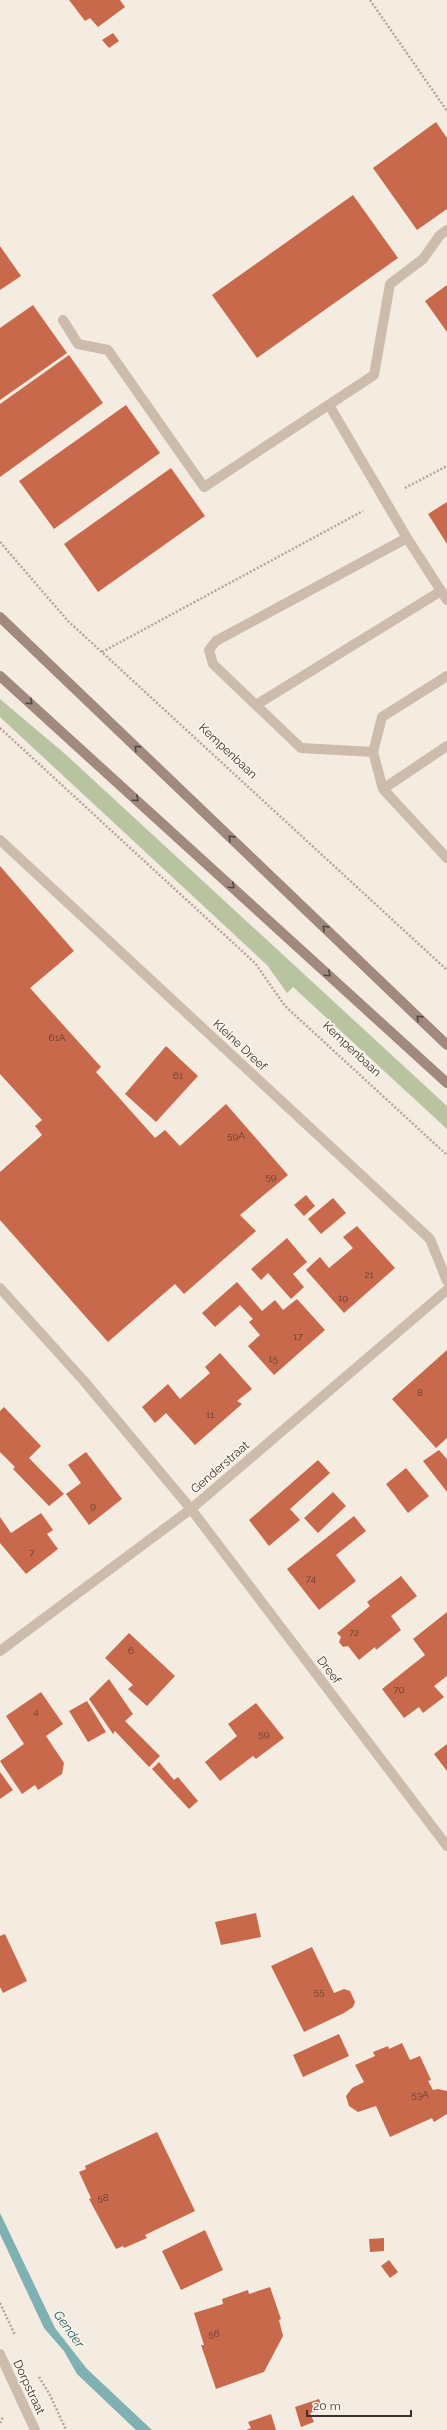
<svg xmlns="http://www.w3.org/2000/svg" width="447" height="2430" font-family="Raleway,sans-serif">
  <rect width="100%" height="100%" fill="#f4ebe1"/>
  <path fill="#b8c4a0" d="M0,699L64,753L447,1106V1129L293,987L287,993L267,965L0,717Z"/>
  <path fill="#7fb0b2" d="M0,2213L55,2328L87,2369L152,2430H136L77,2374L64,2351L44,2328L0,2234Z"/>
  <path fill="#c8694b" d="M69,0H120L125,7L98,27L90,18L85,21Z
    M113,33L119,41L109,48L102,40Z
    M436,122L447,138V209L417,230L373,168Z
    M353,195L398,258L257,358L212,295Z
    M0,246L21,276L0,290Z
    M447,285V332L425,301Z
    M33,305L67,353L0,400V328Z
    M69,355L103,403L0,477V404Z
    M126,405L160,453L54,529L19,481Z
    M171,468L205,516L98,592L64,544Z
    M447,502V544L428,514Z
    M0,866L74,951L30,988L101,1067L96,1072L155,1138L165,1130L180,1146L226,1104L288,1175L240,1215L256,1231L184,1294L175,1284L108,1342L0,1220V1172L42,1135L35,1126L42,1120L0,1074Z
    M166,1046L198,1076L156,1122L125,1094Z
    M306,1195L315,1206L304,1216L294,1205Z
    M333,1198L346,1213L321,1234L308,1219Z
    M357,1226L395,1268L344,1313L306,1270L320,1257L329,1268L353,1248L343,1237Z
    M287,1238L307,1262L293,1274L304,1287L291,1299L268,1273L261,1280L251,1269Z
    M237,1282L262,1311L275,1300L283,1310L297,1299L325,1330L274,1375L248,1346L260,1335L249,1322L253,1319L240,1305L215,1327L202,1313Z
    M447,1350V1438L436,1448L392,1399Z
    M220,1353L252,1389L237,1401L242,1404L195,1445L166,1413L155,1423L142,1407L168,1384L180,1399L210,1373L205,1367Z
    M4,1407L41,1446L29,1458L64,1494L49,1506L13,1469L15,1467L0,1452V1411Z
    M439,1450L447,1459V1492L423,1461Z
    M86,1452L122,1499L89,1525L66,1494L81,1483L68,1465Z
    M318,1460L330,1473L290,1509L300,1520L269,1546L249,1520Z
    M406,1468L429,1496L408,1513L386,1484Z
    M333,1492L346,1506L318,1533L304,1518Z
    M41,1513L53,1530L47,1534L58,1549L26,1574L0,1543V1517L11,1533Z
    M354,1516L366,1531L336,1555L356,1581L319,1610L287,1569Z
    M401,1576L417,1596L391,1616L401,1630L376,1650L375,1647L359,1660L348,1646L343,1647L339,1642L341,1637L337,1633L370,1606L367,1602Z
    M447,1612V1676L434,1686L444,1697L423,1713L419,1707L404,1718L382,1689L425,1655L413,1639Z
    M129,1633L175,1676L147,1706L128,1689L133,1685L105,1658Z
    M109,1679L133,1714L125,1721L160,1756L149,1767L115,1731L113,1734L89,1699Z
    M41,1692L63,1724L46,1736L64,1763L62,1774L38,1790L35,1785L22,1794L0,1761L24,1744L6,1716Z
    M87,1701L106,1732L88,1742L69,1711Z
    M256,1703L284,1738L256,1759L253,1756L220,1781L205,1762L237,1736L228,1724Z
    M447,1744V1771L434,1754Z
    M159,1762L174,1780L178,1777L198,1801L189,1809L152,1769Z
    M0,1772L13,1790L0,1799Z
    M256,1913L261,1937L221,1945L215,1922Z
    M5,1934L27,1981L3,1993L0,1987V1936Z
    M312,1947L334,1993L344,1989L350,1991L355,2002L353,2007L344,2013L304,2032L271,1966Z
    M339,2034L349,2056L303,2077L293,2055Z
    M402,2043L410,2060L420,2056L431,2080L428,2081L433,2090L438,2089L447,2091V2114L434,2122L432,2118L390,2137L376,2106L358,2112L349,2106L346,2096L352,2088L364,2082L355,2065L375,2056L373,2052L388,2046L389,2049Z
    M157,2132L195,2211L145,2235L147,2238L124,2248L123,2246L116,2249L89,2199L91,2198L79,2172L86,2169L85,2166Z
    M205,2230L223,2270L181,2290L162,2251Z
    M384,2238V2251L370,2252L369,2239Z
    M389,2260L398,2272L390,2278L381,2266Z
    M270,2287L281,2319L279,2320L283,2336L264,2372L216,2389L201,2345H204L194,2313L223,2304L222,2299L248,2290L249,2294Z
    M319,2399L323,2409L310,2413L314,2422L301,2427L295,2407Z
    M271,2414L276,2430H246L251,2428L248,2422Z"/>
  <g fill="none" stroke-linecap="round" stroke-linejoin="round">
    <path stroke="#b9a596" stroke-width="2.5" stroke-dasharray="2 2" stroke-linecap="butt" d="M370,0L447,111
      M405,488L447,466
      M0,542L68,621L447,970
      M102,652L363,511
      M0,728L255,963L285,1006L447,1155
      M0,2303L15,2335
      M39,2377L50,2395L66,2430
      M0,2423L3,2417"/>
    <path stroke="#cdbbac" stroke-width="10" d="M63,320L78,344L108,350L204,487L374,375L390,284L423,259L440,235L447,230
      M329,405L407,538L447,600
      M447,676L382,717L373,752L383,789L447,858
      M256,705L441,591
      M373,752L301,748L213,664L209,650L216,641L407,538
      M383,789L447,746
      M0,840L430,1239L447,1281
      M0,1288L84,1381L191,1509"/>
    <path stroke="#cdbbac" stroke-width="10" d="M191,1509L447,1846
      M0,1651L191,1509L447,1290"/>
    <path stroke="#cdbbac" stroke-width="10" d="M0,2354L35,2430"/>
    <path stroke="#a18a7d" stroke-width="10" d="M0,617L447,1045
      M0,676L447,1083"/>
  </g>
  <defs><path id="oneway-chevron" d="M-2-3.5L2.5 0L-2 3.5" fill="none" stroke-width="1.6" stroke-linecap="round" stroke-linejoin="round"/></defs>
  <g stroke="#544640">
    <use href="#oneway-chevron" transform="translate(30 702) rotate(42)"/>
    <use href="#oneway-chevron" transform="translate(137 748) rotate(-136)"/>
    <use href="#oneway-chevron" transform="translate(136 799) rotate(42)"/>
    <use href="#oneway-chevron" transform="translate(231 838) rotate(-136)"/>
    <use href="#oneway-chevron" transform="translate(232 886) rotate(43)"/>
    <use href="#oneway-chevron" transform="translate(325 928) rotate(-136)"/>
    <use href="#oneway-chevron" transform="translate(328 974) rotate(43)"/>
    <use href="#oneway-chevron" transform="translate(419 1018) rotate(-136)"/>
  </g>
  <g text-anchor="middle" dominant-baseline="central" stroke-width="3.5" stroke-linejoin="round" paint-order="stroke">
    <g font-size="10" fill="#5e3e33">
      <text x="57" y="1037">61A</text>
      <text x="178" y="1075">61</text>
      <text x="236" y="1135">59A</text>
      <text x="271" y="1176">59</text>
      <text x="369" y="1274">21</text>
      <text x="343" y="1297">19</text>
      <text x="298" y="1336">17</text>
      <text x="273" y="1358">15</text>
      <text x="420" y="1392">8</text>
      <text x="210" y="1414">11</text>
      <text x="93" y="1505">9</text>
      <text x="32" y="1552">7</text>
      <text x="311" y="1578">74</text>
      <text x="354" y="1632">72</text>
      <text x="131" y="1650">6</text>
      <text x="399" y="1689">70</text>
      <text x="36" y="1711">4</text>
      <text x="264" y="1733">59</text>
      <text x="319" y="1991">55</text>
      <text x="420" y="2094">53A</text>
      <text x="103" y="2197">58</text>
      <text x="214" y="2333">56</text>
    </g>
    <g font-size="12" fill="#3b302b" stroke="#fbf5ee">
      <text transform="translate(228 751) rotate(43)">Kempenbaan</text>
      <text transform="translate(240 1045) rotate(43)">Kleine Dreef</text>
      <text transform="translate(352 1049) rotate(43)">Kempenbaan</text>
      <text transform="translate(220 1467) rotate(-41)">Genderstraat</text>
      <text transform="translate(329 1670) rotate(53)">Dreef</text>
      <text transform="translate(29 2387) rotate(65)">Dorpstraat</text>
    </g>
    <g font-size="13" font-style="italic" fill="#1f5a5e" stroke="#fbf5ee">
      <text transform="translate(69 2329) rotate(54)">Gender</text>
    </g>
  </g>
  <path d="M307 2410v6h104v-6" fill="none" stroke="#3b302b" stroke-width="2"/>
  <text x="313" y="2410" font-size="12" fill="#3b302b" stroke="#fbf5ee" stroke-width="3" paint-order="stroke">20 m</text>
</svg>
